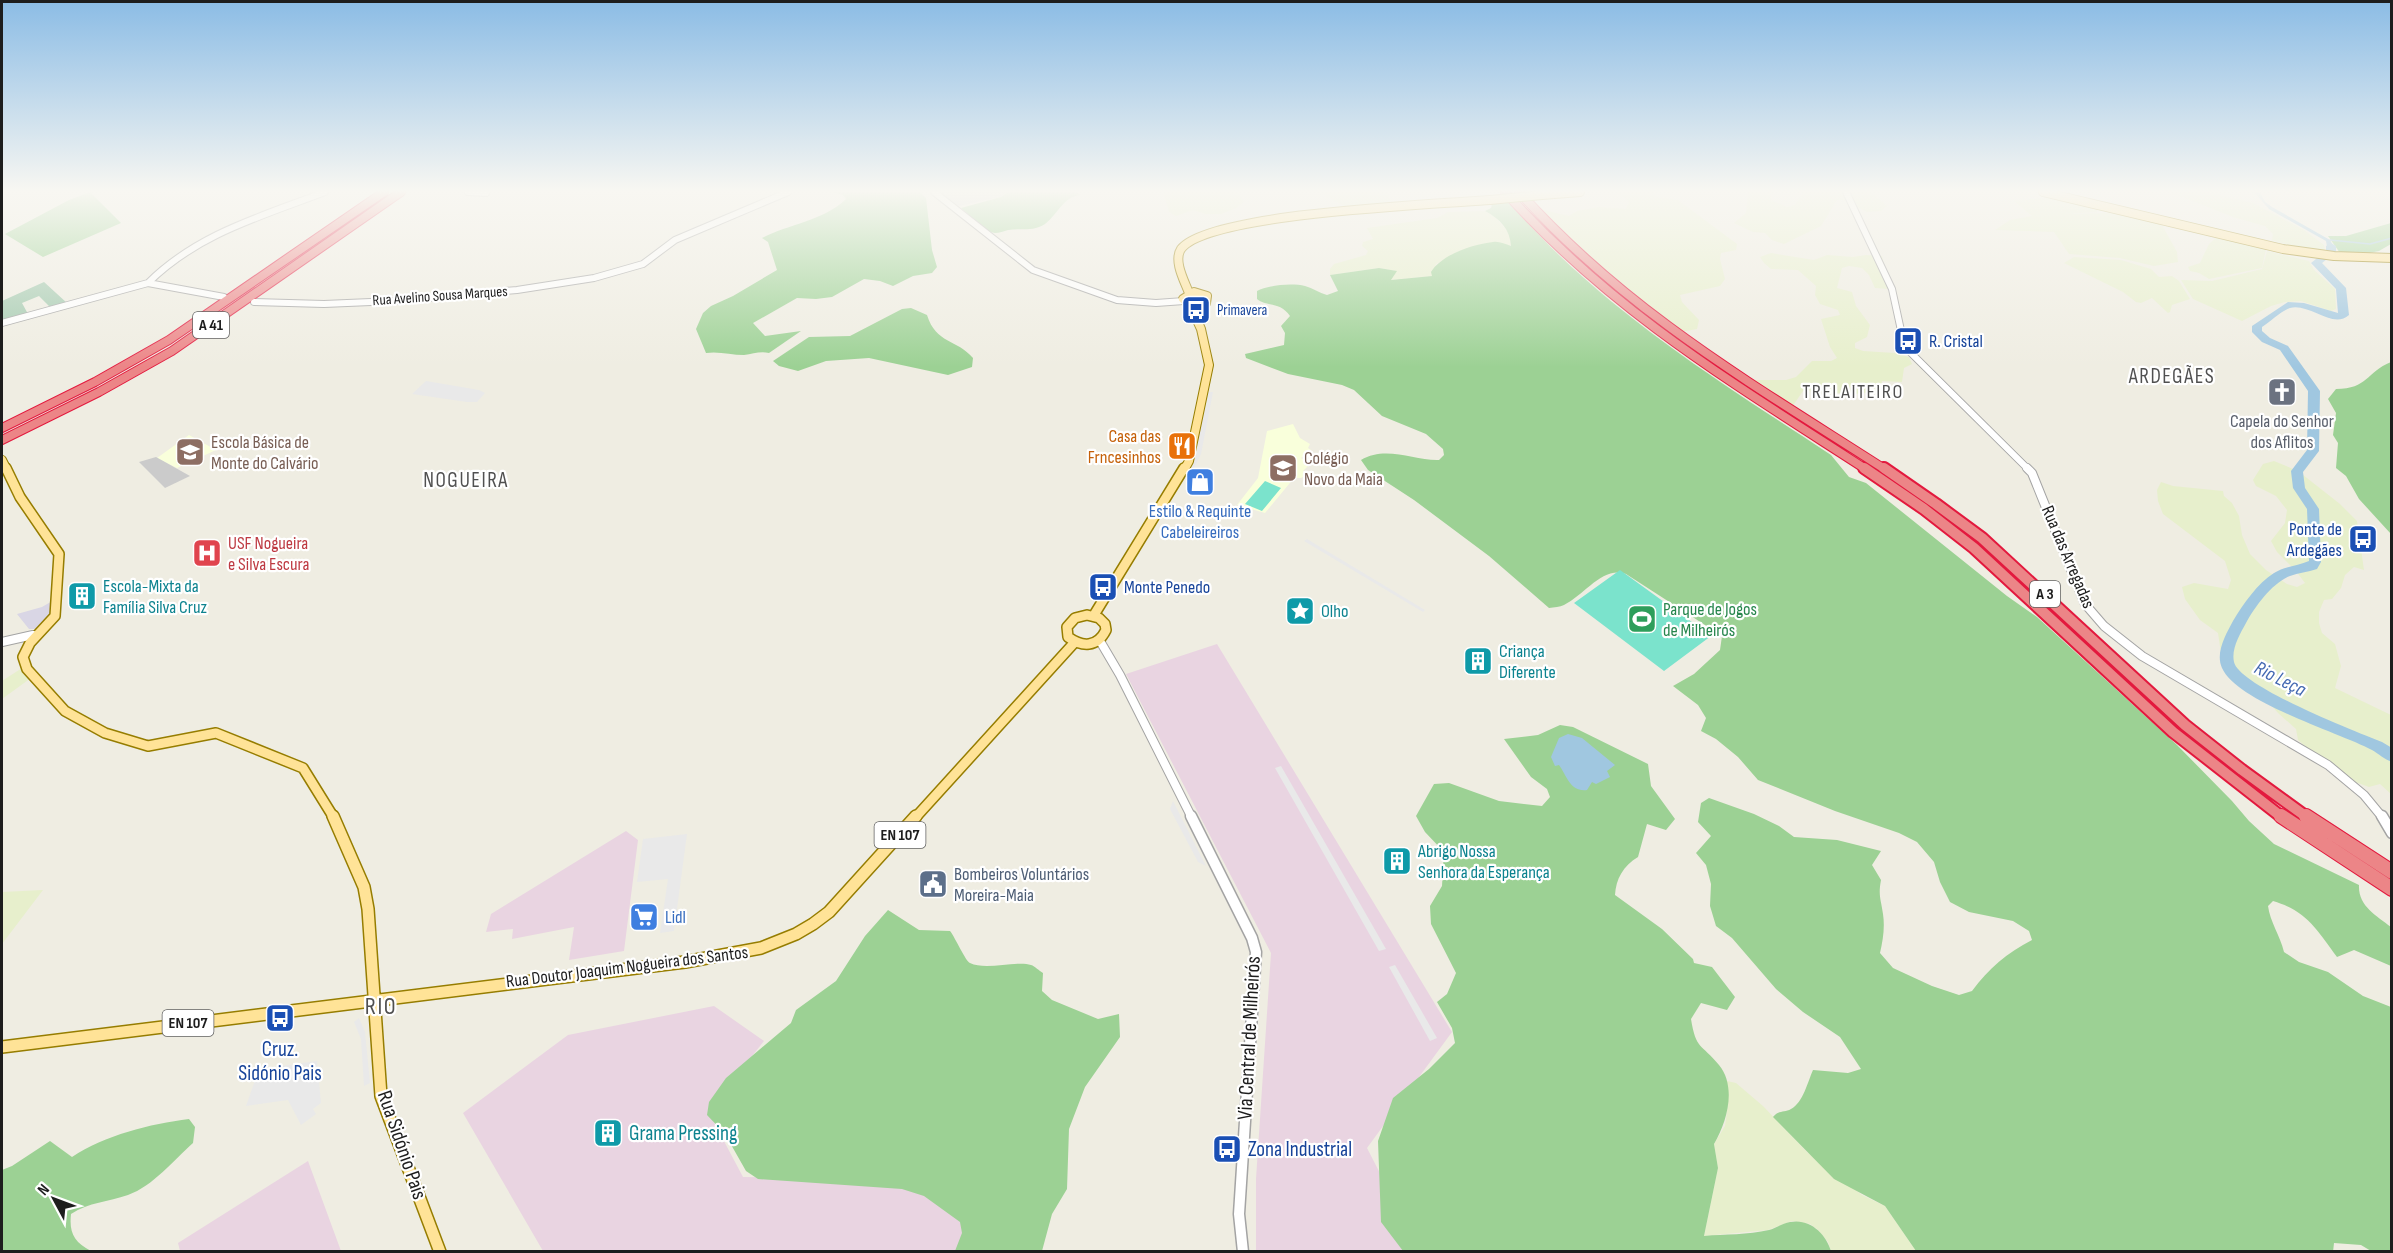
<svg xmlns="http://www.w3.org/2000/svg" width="2393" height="1253" font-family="'Sofia Sans Condensed',sans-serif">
  <rect width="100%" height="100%" fill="#efede2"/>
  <path fill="#dbdada" d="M939,192H1006L1000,197L959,206Z"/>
  <path fill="#e9d4e1" d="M1217,644L1452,1032L1367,1148L1420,1251H1256V1179L1271,953L1126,674Z
    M626,831L638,840L624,951L569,960L574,927L512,939L513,929L486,932L491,914Z
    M714,1006L764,1041L708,1111L743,1177L912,1179L979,1228L970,1251H543L463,1113L568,1035Z
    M308,1161L341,1251H180L178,1243Z"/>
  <path fill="#f9ffdb" d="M1293,424L1300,438L1310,444L1308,448L1311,450L1301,458L1307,462L1305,465L1308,466L1303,471L1308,474L1301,478H1294L1265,513L1237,505L1258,478L1267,431Z
    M189,435L216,450L177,468L157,458Z"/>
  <path fill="#cbcbcb" d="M156,457L190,476L165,488L139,462Z"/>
  <path fill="#e7efcc" d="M1163,192H1238L1244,202L1236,208L1221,214H1206L1193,210L1176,216L1169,212Z
    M1322,192H1388L1390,201L1388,204L1369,207L1344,206L1321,193Z
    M1615,192H1651L1657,197L1678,200L1737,244L1736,250L1721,253L1720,259L1725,279L1720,286L1680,295L1682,302L1699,320L1697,329L1681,332L1593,263L1539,209L1569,216L1577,211L1599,207L1626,209L1629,201Z
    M1748,192H1771V200L1787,207L1795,205L1804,192H1871L1887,206L1881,211L1867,212L1844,200H1837L1821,226L1784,244L1772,240L1765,233L1753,232L1734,223L1746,213Z
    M2170,192H2206L2253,203L2304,230L2324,245L2325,251L2305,250L2272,240L2273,234L2265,226L2233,217Z
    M2048,196L2098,209L2097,212L2062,214L2110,213L2162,225L2177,252L2178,262L2154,266L2120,258L2069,254L2054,232L1995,230L2010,220L2032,216L2014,201L2043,198Z
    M1485,211L1495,217L1506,229L1510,235L1511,247L1483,244L1468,249L1436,264L1432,276L1390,280L1396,271L1379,268L1330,275V269L1334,264L1366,255L1368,251L1362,246L1363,242L1373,239L1367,228L1437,218L1448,212Z
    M2217,237L2266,249L2262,268L2209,279L2199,273L2190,271L2188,267L2200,263L2209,244Z
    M2267,251L2309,261L2314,270L2335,289L2336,309L2331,311L2301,301L2285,302L2271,306L2242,321L2193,299L2181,280L2212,281L2262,269Z
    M1771,253L1814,260L1827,255L1853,257L1866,255L1882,256L1890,289L1875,288L1869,275L1862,268L1849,266L1842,268L1837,288L1852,292L1856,306L1870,325L1867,337L1855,343V348L1863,351L1895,353L1909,357L1912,364L1904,368L1902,382L1882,381L1879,391L1855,394L1803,391L1792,407L1750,380H1786L1796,377L1812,361H1831L1837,358L1830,347L1821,319L1840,315L1838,310L1820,304L1815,295L1816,286L1798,270L1771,269L1764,263L1760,257Z
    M2074,257L2121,260L2151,269L2159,277L2172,276L2179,281L2190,299L2172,305L2170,312L2168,313L2152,298L2141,303L2136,302L2123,292L2064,263Z
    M2274,461L2298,471L2340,504L2357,521L2364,570L2354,567L2345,575L2341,588L2332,599L2324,600L2319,612V623L2322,633L2335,644L2341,666L2335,688L2391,715V794L2380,784L2369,787L2355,782L2328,760L2312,752L2298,740L2296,729L2278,713L2265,698L2229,678L2223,667L2218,633L2200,620L2185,599L2182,587L2194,583L2228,589L2231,580L2225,561L2163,514L2158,501L2157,490L2161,482L2173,486L2223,491L2224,496L2232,503L2239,516L2242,535L2250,554L2266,570L2287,584L2297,587L2305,583L2296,571L2277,552L2271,541L2285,523L2287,510L2276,496L2256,486L2253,480L2263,464Z
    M22,668L31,678L2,699V681Z
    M43,890L2,944V892Z
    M1727,1081L1736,1083L1763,1106L1807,1152L1862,1195L1885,1206L1916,1251H1831L1828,1242L1818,1230L1810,1224L1792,1221L1768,1230L1704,1236L1718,1168L1714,1144L1725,1126L1728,1104Z"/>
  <path fill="#9cd194" d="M90,192L121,223L43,257L5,234L69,200Z
    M832,192H920L926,198L932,250L937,267L932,273L913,276L893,286L880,281L864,279L832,297L816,299L797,298L753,323L765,336L801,331L769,353C760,351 753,354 744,355C731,355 719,351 706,353L696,329L703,313L711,306L733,296L777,270L768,242L762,238C789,224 823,221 846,199L843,195Z
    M1008,192H1077L1080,195C1063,197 1058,214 1045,224C1033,232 1021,228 1008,230C1004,231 999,233 995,233C983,231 970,215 961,208L1001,197Z
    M1509,202C1598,307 1717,380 1831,455L1849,477L1866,483L2007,596L2037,617L2177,745L2232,801L2249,821L2274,844L2359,885C2358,906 2376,915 2391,927V966L2354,950L2337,957C2317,930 2307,911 2273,901L2268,906C2270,922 2280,935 2284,952L2299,962L2328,972L2363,996L2391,1007V1251H2371L2361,1245L2334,1243L2333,1252L1916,1251L1885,1206L1834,1179L1773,1117C1778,1110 1784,1113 1791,1109C1803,1103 1808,1081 1813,1070L1848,1073L1861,1069L1840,1037L1803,1012L1776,989L1732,938L1716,926L1710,906L1711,884L1706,865L1696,853L1711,836L1698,822L1701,803L1709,798L1754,814L1779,826L1794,837L1837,840L1881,851L1872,865L1881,880C1878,896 1881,899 1883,914C1885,927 1883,940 1880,953L1893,968L1932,986L1959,995L1972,991C1989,968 2007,953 2032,940L2029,931L2013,921L1969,912L1950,902L1940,882L1934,862L1917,842L1899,833L1835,811L1758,780L1738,757L1716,739L1701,731L1706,718L1698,705L1673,686L1694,674L1720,650L1722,636L1626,574C1602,566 1585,595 1564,605C1560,607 1554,607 1549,608L1489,556L1414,500L1368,470L1361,460C1386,445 1415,461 1439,460L1444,455L1443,449L1426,434L1382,416L1354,390L1342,385L1288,374L1246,358L1245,354L1284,345L1285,333L1281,326L1290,316C1280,301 1266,307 1257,299V291C1268,285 1292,283 1305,286C1313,288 1319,293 1327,295L1338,291L1330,275L1379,268L1397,271L1391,280L1432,276L1431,272C1441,255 1473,244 1493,242C1499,241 1505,244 1511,246C1510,229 1500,219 1485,211L1491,208L1492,204Z
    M2391,223V244L2379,251L2364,254L2340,253L2328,236H2346Z
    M911,308L927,315C936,344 957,339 973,358L972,367L948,375L869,358L826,361L798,371L779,366L773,361L809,337L850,336L902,309Z
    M2391,362H2392L2391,534L2359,499L2346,476L2336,468L2338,443L2333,435L2336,413L2328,399L2336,389C2368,389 2366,372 2391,362Z
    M1560,725L1573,727L1648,764L1651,786L1675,819L1666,830L1647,824L1638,857C1623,866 1616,879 1615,895L1662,929L1693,959L1694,963L1712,967L1735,997L1727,1010L1701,1003L1691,1019C1696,1050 1701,1043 1719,1065C1737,1087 1727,1122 1714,1144L1718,1168L1704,1236C1725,1234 1748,1235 1769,1230C1776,1228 1783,1223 1790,1222C1810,1218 1826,1234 1831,1251H1403L1381,1222L1378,1141L1393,1098L1429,1069L1455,1043L1452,1028L1437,1002L1447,994L1456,973L1431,924L1430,906L1442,886L1444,852L1425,832L1416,816L1434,784L1449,783L1499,801L1542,806L1550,797L1547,789L1531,777L1504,739L1538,735Z
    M888,910L919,930L950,931C955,937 966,962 970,963C986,971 1017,960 1031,965C1035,966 1039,971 1043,973L1042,991L1052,1000L1098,1019L1119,1014L1120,1037L1085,1087L1069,1129L1067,1189L1052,1214L1042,1251H955L962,1233L960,1222L924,1196L902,1189L758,1179L746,1171L725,1134L707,1115L709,1102L726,1078L791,1023L796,1010L836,981L865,936Z
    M189,1119L195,1127L193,1143C174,1160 153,1186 128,1195C108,1202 89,1202 71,1214C69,1233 74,1242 91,1251H2V1170L12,1166L50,1141L72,1157C105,1135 150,1124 189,1119Z"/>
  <path fill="#a2c9ae" d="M44,282L67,303L51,308L39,296L22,303L28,314L2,322V301Z"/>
  <path fill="#7be3cc" d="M1265,481L1281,488L1262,511L1245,504Z
    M1620,570L1711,636L1664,671L1574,603Z"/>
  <path fill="#e9e9e9" d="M426,381L479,390L485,393L477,402H467L412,394Z
    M1208,392H1213L1201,454L1194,468L1189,467L1196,453Z
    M1307,539L1425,610L1423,612L1304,541Z
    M1281,766L1386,949L1379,951L1275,768Z
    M1173,801L1206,866L1198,862L1170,809Z
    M687,834L674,931L660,933L668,879L637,882L643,839Z
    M1395,965L1437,1038L1430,1041L1389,967Z
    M359,1018L365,1032L370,1083L364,1086L361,1039L354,1022Z
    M317,1061L321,1103L313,1109L316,1114L301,1125L288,1100L246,1106L259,1069Z"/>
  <path fill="#d9d6e5" d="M54,600L51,613L43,624L36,629H29L17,614L42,607Z"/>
  <path fill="#a0c7e0" d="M2254,192H2260L2265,202L2272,207L2330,240L2335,249L2334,256L2328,252L2326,241L2269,209Z
    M1568,734L1582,738L1615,765L1607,771L1610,777L1596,784L1592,782L1587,790C1570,792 1567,776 1559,765L1555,766L1551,757L1559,738Z"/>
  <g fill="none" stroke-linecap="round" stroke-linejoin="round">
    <path stroke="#a0c7e0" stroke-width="1.5" d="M2330,240L2370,244L2392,238"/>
    <path fill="#a0c7e0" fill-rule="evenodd" d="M2331,243L2336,246V252L2322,263L2346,288L2349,315C2333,330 2310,303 2290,308C2281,311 2270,322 2262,327V331L2270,338L2288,346L2320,391L2319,451L2303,472L2305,488L2319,509L2321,562L2317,569C2308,572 2298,573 2290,576C2272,583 2255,607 2246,623C2240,634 2231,649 2234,662C2239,686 2356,732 2382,742L2392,748V762C2384,759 2379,754 2372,750C2338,732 2237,702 2222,668C2215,653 2226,634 2233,621C2243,604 2258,583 2274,573C2285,566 2298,566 2309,561L2307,509L2293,488L2291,471L2307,450L2308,391L2280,350L2262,342L2252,332V326L2288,302L2304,303L2338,313L2336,289L2311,263L2326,251V246Z"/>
    <g stroke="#a4a4a4" stroke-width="8">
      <path id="minor-far2" d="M468,192L486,193
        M934,192L1033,270L1117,300L1156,303L1184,301
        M1846,192L1892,289L1902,335L1909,351L2029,470
        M148,283C197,234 262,216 325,192
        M254,302L324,304L394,301L517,290L594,278L643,264L675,240L788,192
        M2,323L148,283L224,297"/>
    </g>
    <g stroke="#a4a4a4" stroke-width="10">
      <path id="minor-far1" d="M2027,468L2032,473L2085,604L2104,626L2142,656L2328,765L2364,795L2383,818
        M1100,641L1120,675L1192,818
        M2,642L33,635"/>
    </g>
    <g stroke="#a4a4a4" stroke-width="13">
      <path id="minor" d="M1191,816L1252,938L1256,952L1239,1214L1243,1252
        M2382,816L2392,833"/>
    </g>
    <g stroke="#967d00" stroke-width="10">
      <path id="major-far2" d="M2043,192L2283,249L2334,256L2392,258
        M1542,195L1580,192
        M1189,293C1185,282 1173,261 1181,249C1208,213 1438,204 1490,200
        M2,460L7,470
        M1184,470L1189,461L1209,365L1201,329L1191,307L1183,299L1194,292L1207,296L1206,303L1190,305"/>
    </g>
    <g stroke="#967d00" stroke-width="12">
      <path id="major-far1" d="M6,468L20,497L59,554L55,616L30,643L23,657L27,669L65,711L105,733L148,746L216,733L303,768L334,818
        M1087,615L1099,618L1105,624L1106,630C1097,648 1082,647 1068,637L1067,627L1075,618Z
        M1094,615L1184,468
        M915,818L1074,643"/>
    </g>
    <g stroke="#967d00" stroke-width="14">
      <path id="major" d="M333,816L364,887L368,909L381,1096L440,1252
        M2,1047L685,962L761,948L796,934L813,924L829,912L916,816"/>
    </g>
    <g stroke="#e3193e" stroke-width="10">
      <path id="highway-far2" d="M1505,192C1614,313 1733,383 1867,470
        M1519,192C1628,313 1751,383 1886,470
        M2,428L95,382L169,340L384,192
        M2,440L99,392L172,351L401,192"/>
    </g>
    <g stroke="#e3193e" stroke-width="14">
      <path id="highway-far1" d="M1864,468L1924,509L1974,548L2173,732L2283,818
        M1884,468L1936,504L1982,538L2185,725L2242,770L2308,818"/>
    </g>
    <g stroke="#e3193e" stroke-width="16">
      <path id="highway" d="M2281,816L2392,889
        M2306,816L2392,872"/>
    </g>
    <use href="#minor-far2" stroke="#fff" stroke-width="6"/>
    <use href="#minor-far1" stroke="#fff" stroke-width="8"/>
    <use href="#minor" stroke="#fff" stroke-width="10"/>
    <use href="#major-far2" stroke="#ffe397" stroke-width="8"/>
    <use href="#major-far1" stroke="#ffe397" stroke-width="9"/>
    <use href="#major" stroke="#ffe397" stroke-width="11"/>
    <use href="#highway-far2" stroke="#ec8587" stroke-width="8"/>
    <use href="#highway-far1" stroke="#ec8587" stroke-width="10"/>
    <use href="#highway" stroke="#ec8587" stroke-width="14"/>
    <g stroke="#967d00" stroke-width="10" stroke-linecap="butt">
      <path id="major-bridge" d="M1490,200L1542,195"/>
    </g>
    <use href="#major-bridge" stroke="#ffe397" stroke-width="8"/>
  </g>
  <linearGradient id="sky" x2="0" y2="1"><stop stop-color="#8bbce5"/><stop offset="0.52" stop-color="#f8f7f2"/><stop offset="1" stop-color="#f8f7f2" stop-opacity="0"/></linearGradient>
  <rect width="2393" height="367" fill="url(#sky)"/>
  <defs>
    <g id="bus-square" transform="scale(1.5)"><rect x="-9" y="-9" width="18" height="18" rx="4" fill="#1a4fb4" stroke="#fff"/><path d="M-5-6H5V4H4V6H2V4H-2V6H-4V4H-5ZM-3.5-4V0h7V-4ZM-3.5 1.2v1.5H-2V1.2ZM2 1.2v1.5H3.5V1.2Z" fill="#fff"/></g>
    <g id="church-square" transform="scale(1.5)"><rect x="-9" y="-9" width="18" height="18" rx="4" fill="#6b7280" stroke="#fff"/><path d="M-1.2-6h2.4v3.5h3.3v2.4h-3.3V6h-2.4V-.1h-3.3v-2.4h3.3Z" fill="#fff"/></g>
    <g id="restaurant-square" transform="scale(1.5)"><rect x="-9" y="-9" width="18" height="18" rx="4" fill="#e8710a" stroke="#fff"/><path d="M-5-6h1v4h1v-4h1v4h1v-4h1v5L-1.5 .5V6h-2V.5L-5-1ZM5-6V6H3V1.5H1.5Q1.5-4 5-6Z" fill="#fff"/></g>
    <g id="school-square" transform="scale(1.5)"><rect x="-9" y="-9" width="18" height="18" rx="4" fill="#8d6e63" stroke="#fff"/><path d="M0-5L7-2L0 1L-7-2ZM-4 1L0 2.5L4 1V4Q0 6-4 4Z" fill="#fff"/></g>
    <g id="shop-square" transform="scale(1.5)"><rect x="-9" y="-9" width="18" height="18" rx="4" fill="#3f7fe0" stroke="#fff"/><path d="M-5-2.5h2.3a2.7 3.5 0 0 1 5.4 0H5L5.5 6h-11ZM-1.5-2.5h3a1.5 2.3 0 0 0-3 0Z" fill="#fff"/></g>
    <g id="hospital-square" transform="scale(1.5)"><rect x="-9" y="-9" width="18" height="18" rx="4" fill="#e0444e" stroke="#fff"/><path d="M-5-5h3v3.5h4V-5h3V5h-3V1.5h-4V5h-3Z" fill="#fff"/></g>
    <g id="building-square" transform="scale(1.5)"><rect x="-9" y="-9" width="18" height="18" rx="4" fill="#0f9aa8" stroke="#fff"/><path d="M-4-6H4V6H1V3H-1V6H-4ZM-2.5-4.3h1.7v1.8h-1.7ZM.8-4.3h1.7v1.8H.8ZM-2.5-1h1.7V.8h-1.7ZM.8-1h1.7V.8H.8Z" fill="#fff"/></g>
    <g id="sight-square" transform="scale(1.5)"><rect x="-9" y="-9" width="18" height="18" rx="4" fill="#0f9aa8" stroke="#fff"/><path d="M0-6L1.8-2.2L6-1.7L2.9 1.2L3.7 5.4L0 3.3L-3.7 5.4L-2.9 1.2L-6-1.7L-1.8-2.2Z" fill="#fff"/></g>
    <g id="stadium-square" transform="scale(1.5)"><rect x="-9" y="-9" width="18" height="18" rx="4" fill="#2e9e5b" stroke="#fff"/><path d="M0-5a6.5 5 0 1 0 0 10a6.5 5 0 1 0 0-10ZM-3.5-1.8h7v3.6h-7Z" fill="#fff"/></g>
    <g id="civic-square" transform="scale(1.5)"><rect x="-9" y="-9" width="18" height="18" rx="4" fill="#5c6f8a" stroke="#fff"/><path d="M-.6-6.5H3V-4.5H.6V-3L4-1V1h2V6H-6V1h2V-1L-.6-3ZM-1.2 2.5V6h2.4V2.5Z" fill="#fff"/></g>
    <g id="supermarket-square" transform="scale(1.5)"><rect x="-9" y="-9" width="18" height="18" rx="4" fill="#3f7fe0" stroke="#fff"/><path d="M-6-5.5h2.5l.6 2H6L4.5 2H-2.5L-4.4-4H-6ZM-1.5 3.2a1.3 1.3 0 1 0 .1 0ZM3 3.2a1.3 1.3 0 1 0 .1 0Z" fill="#fff"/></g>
  </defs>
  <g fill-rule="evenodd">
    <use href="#bus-square" x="1196" y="310"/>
    <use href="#bus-square" x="1908" y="341"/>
    <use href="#church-square" x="2282" y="392"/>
    <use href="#restaurant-square" x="1182" y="446"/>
    <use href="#school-square" x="190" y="452"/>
    <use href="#school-square" x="1283" y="468"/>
    <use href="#shop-square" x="1200" y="482"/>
    <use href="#bus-square" x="2363" y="539"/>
    <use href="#hospital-square" x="207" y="553"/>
    <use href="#bus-square" x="1103" y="587"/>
    <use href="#building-square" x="82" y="596"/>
    <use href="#sight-square" x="1300" y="611"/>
    <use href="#stadium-square" x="1642" y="619"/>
    <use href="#building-square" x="1478" y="661"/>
    <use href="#building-square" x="1397" y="861"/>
    <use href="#civic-square" x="933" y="884"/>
    <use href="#supermarket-square" x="644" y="917"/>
    <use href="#bus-square" x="280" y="1018"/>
    <use href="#building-square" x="608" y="1133"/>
    <use href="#bus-square" x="1227" y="1149"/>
  </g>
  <g text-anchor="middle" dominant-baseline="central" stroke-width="4.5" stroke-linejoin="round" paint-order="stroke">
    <g font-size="15" fill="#1d1d1d" stroke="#fff">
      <text transform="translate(440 296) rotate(-4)">Rua Avelino Sousa Marques</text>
    </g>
    <g font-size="15" fill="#164399" stroke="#fff" text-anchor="start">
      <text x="1217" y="310">Primavera</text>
    </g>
    <g fill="#fff" stroke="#616161" stroke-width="1.5">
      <rect x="193" y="312" width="36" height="26" rx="4.5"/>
      <rect x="2030" y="581" width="30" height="26" rx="4.5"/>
      <rect x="874.5" y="822" width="51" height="26" rx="4.5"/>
      <rect x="162.5" y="1010" width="51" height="26" rx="4.5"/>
    </g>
    <g font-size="16" font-weight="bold" fill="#1d1d1d">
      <text x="211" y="325">A 41</text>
      <text x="2045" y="594">A 3</text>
      <text x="900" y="835">EN 107</text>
      <text x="188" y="1023">EN 107</text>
    </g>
    <g font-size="18" fill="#164399" stroke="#fff" text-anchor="start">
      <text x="1929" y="341">R. Cristal</text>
      <text x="2342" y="529" text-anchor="end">Ponte de<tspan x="2342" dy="21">Ardegães</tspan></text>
      <text x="1124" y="587">Monte Penedo</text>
    </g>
    <g font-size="18" fill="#5b616d" stroke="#fff">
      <text x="2282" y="421">Capela do Senhor<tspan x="2282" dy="21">dos Aflitos</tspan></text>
    </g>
    <g font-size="18" fill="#c56008" stroke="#fff" text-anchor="end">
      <text x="1161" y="436">Casa das<tspan x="1161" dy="21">Frncesinhos</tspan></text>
    </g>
    <g font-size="18" fill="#785e54" stroke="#fff" text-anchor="start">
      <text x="211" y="442">Escola Básica de<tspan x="211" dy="21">Monte do Calvário</tspan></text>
      <text x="1304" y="458">Colégio<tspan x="1304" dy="21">Novo da Maia</tspan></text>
    </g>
    <g font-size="18" fill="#366cbe" stroke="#fff">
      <text x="1200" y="511">Estilo &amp; Requinte<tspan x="1200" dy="21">Cabeleireiros</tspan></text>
      <text x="665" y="917" text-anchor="start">Lidl</text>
    </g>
    <g font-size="18" fill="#be3a42" stroke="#fff" text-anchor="start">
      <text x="228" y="543">USF Nogueira<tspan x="228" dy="21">e Silva Escura</tspan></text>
    </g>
    <g font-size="18" fill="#1d1d1d" stroke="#fff">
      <text transform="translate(2068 557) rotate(67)">Rua das Arregadas</text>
      <text transform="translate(627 967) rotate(-7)">Rua Doutor Joaquim Nogueira dos Santos</text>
    </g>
    <g font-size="18" fill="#0d838f" stroke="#fff" text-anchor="start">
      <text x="103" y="586">Escola-Mixta da<tspan x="103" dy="21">Família Silva Cruz</tspan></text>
      <text x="1321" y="611">Olho</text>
      <text x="1499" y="651">Criança<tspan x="1499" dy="21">Diferente</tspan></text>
      <text x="1418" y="851">Abrigo Nossa<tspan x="1418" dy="21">Senhora da Esperança</tspan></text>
    </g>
    <g font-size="18" fill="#27864d" stroke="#fff" text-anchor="start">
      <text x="1663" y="609">Parque de Jogos<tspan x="1663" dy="21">de Milheirós</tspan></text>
    </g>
    <g font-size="18" fill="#4e5e75" stroke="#fff" text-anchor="start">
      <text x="954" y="874">Bombeiros Voluntários<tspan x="954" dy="21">Moreira-Maia</tspan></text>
    </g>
    <g font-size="20" letter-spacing="1.5" fill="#505050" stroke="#fff">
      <text x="1853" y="392">TRELAITEIRO</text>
    </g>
    <g font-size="20" font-style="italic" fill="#4469b2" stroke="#fff">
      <text transform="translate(2280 679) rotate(27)">Rio Leça</text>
    </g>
    <g font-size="21" letter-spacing="1.5" fill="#505050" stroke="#fff">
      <text x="2172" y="376">ARDEGÃES</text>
      <text x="466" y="480">NOGUEIRA</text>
    </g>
    <g font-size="21" fill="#1d1d1d" stroke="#fff">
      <text transform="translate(1249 1038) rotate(-87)">Via Central de Milheirós</text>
      <text transform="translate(402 1145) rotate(71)">Rua Sidónio Pais</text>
    </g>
    <g font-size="21" fill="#164399" stroke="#fff">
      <text x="280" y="1049">Cruz.<tspan x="280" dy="24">Sidónio Pais</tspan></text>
      <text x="1248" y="1149" text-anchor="start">Zona Industrial</text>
    </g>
    <g font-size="21" fill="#0d838f" stroke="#fff" text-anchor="start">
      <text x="629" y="1133">Grama Pressing</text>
    </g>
    <g font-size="24" letter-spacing="1.5" fill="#505050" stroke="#fff">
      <text x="381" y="1006">RIO</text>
    </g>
  </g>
  <rect width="2393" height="1253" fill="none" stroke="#1d1d1d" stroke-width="6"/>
  <g transform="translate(54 1199) rotate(311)" stroke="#ffffff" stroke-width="4.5" paint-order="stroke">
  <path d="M0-4.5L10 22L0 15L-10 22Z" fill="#1d1d1d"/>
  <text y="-9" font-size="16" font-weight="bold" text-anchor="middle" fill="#1d1d1d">N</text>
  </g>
</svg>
